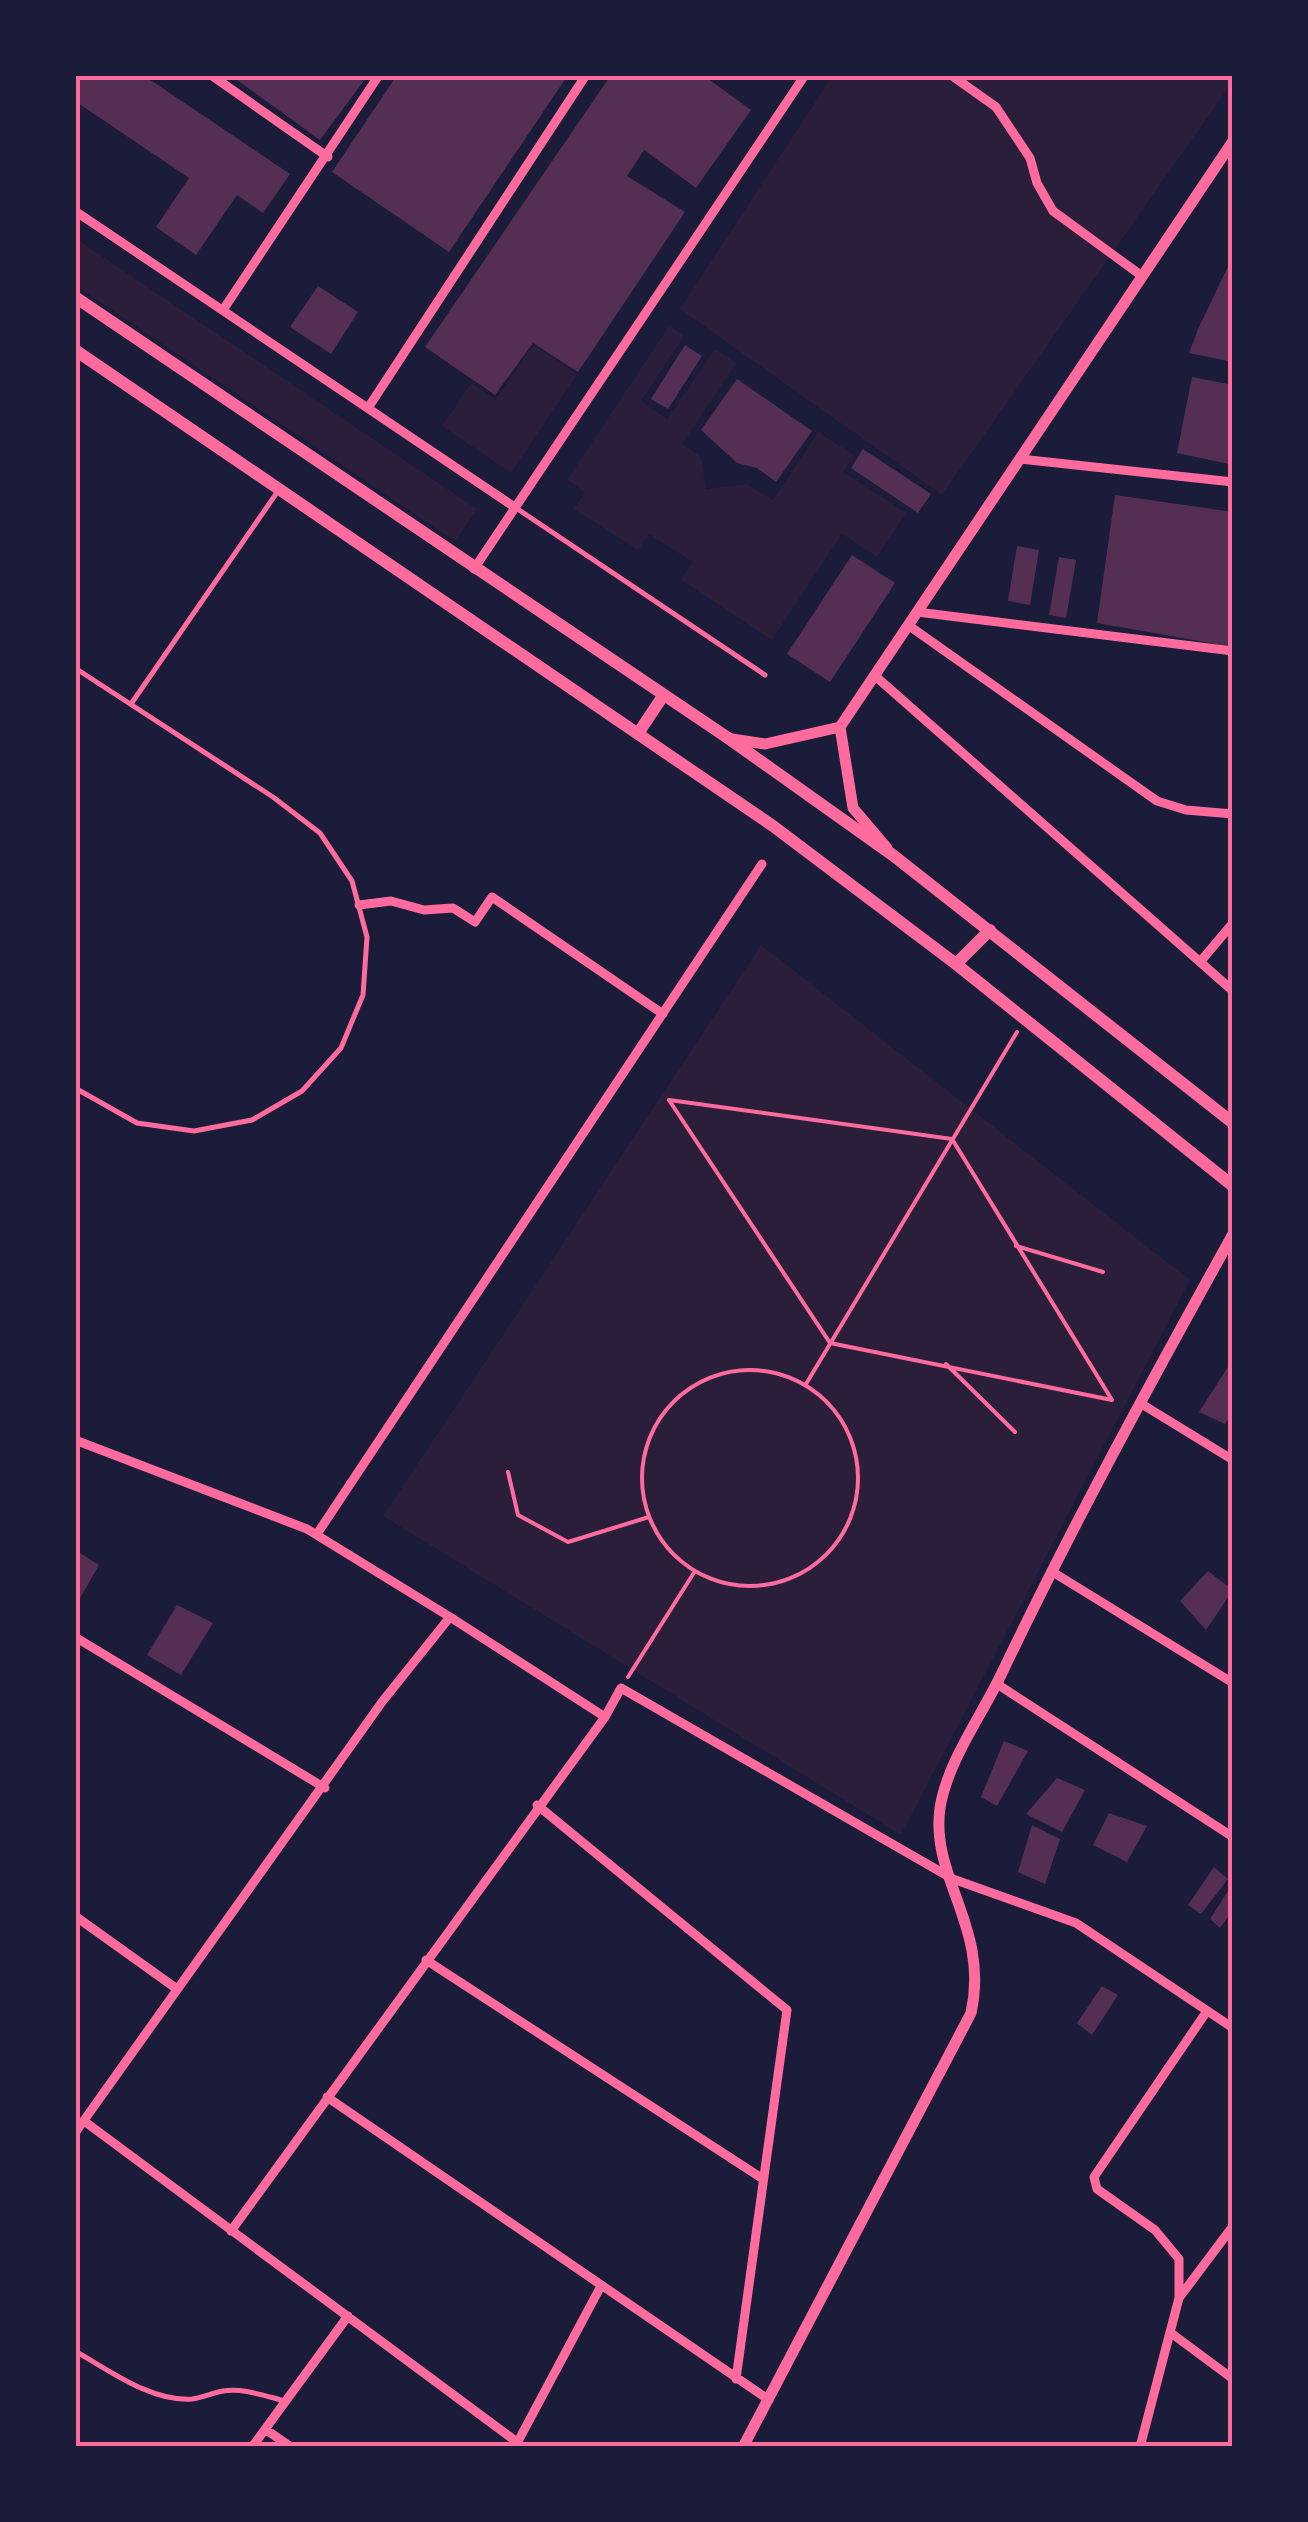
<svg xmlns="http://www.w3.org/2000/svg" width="1308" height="2522" font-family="'Libre Baskerville',serif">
  <rect width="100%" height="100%" fill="#1b1b3a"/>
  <path fill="#2a1e3b" d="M833,75H1233V81L942,495L680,309Z
    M75,238L477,509L455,541L75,285Z
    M669,326L684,336L641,401L667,419L715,349L736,363L682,444L701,457L706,489L747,484L773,500L818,432L854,455L843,472L906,513L877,557L842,534L772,640L681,580L693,562L649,534L638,550L574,509L585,492L567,480Z
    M533,345L577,374L511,473L442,426L471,383L496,399Z
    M761,945L1190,1280L901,1835L383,1516Z"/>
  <path fill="#542f53" d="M75,75H143L290,174L263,213L237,195L196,255L156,227L189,178L75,101Z
    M230,75H368L320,140Z
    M397,75H568L449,252L332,172Z
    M611,75H703L751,110L696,188L644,150L627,176L685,212L578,372L533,343L495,395L425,347Z
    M1233,256V362L1189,353L1199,327Z
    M318,286L358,312L331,354L290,327Z
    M685,345L702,356L668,409L651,399Z
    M1192,377L1233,385L1229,464L1177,453Z
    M737,379L812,431L776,482L757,468L737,463L701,430Z
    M863,449L931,494L918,513L851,468Z
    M1115,495L1233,512V647L1097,623Z
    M1017,546L1039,550L1030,605L1008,601Z
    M852,555L895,583L830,682L787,654Z
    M1059,557L1076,560L1066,618L1049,615Z
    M1233,1359V1412L1225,1424L1199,1412Z
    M75,1550L99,1565L75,1607Z
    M1208,1571L1233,1590L1206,1630L1180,1601Z
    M177,1605L213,1623L181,1675L147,1655Z
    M1004,1741L1028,1751L997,1806L981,1797Z
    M1057,1778L1085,1790L1062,1832L1026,1814Z
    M1109,1813L1147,1826L1127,1862L1093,1845Z
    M1032,1825L1060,1839L1045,1884L1018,1872Z
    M1214,1867L1228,1879L1201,1914L1188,1905Z
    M1233,1883V1910L1220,1928L1210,1919Z
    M1102,1986L1118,1995L1092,2035L1077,2023Z"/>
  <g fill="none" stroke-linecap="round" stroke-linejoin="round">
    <path stroke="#ff6b9d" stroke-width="4" d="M669,1100L952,1139L1112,1400L830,1343Z
      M1016,1246L1103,1272
      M946,1364L1015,1432
      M642 1478a108 108 0 1 1 216 0a108 108 0 1 1-216 0Z
      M806,1384L1017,1032
      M508,1472L518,1515L568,1542L649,1517
      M628,1677L695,1571"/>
    <path stroke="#ff6b9d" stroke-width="5" d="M516,508L765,675
      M75,668L273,797L320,833L352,881L367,937L363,995L341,1048L302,1091L252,1120L194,1131L137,1123L75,1088
      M131,704L278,491
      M75,2351C109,2370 151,2402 192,2399C202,2398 212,2393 223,2391C244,2388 265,2396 285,2401"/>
    <path stroke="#ff6b9d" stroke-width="9" d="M211,75L328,157
      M951,75L996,107L1030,158L1037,183L1053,211L1142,276
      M75,211L516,508
      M223,310L379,75
      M368,408L586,75
      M1020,459L1233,482
      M474,569L805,75
      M917,612L1233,651
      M908,625L1157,801L1186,810L1233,814
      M874,675L1233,991
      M359,905L391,901L424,910L453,908L475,922L492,897L663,1014
      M1200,962L1233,923
      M1140,1403L1233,1460
      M75,1440L307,1529L450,1617
      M317,1534L762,864
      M1051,1571L1233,1683
      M75,1637L325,1788
      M997,1684L1233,1837
      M537,1805L787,2010L736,2379
      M75,1916L177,1989
      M426,1960L763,2179
      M327,2097L769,2400
      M84,2121L517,2442
      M75,2133L382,1702L450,1617L605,1717
      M231,2231L605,1717L621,1688L953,1879L1076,1923L1233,2028
      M1179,2298V2259L1155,2230L1097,2189L1094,2177L1207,2011
      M1171,2333L1233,2379
      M265,2429L291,2447
      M252,2447L348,2316
      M515,2447L601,2286
      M1140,2447L1179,2298L1233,2226"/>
    <path stroke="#ff6b9d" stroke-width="11" d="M732,739L765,744L840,727
      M887,848L853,808L840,727L1233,141
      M743,2447L971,2013C990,1928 930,1878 940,1808C947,1763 980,1718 1000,1677C1072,1526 1152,1380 1233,1234"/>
    <path stroke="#ff6b9d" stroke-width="12" d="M75,297L728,738L894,856L1233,1123
      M75,350L773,826L956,964L1233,1186
      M639,732L663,696
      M956,964L990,930"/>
  </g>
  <rect width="1308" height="2522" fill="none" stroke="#1b1b3a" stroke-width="155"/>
  <rect x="78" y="78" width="1152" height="2366" fill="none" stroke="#ff6b9d" stroke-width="4"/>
</svg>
